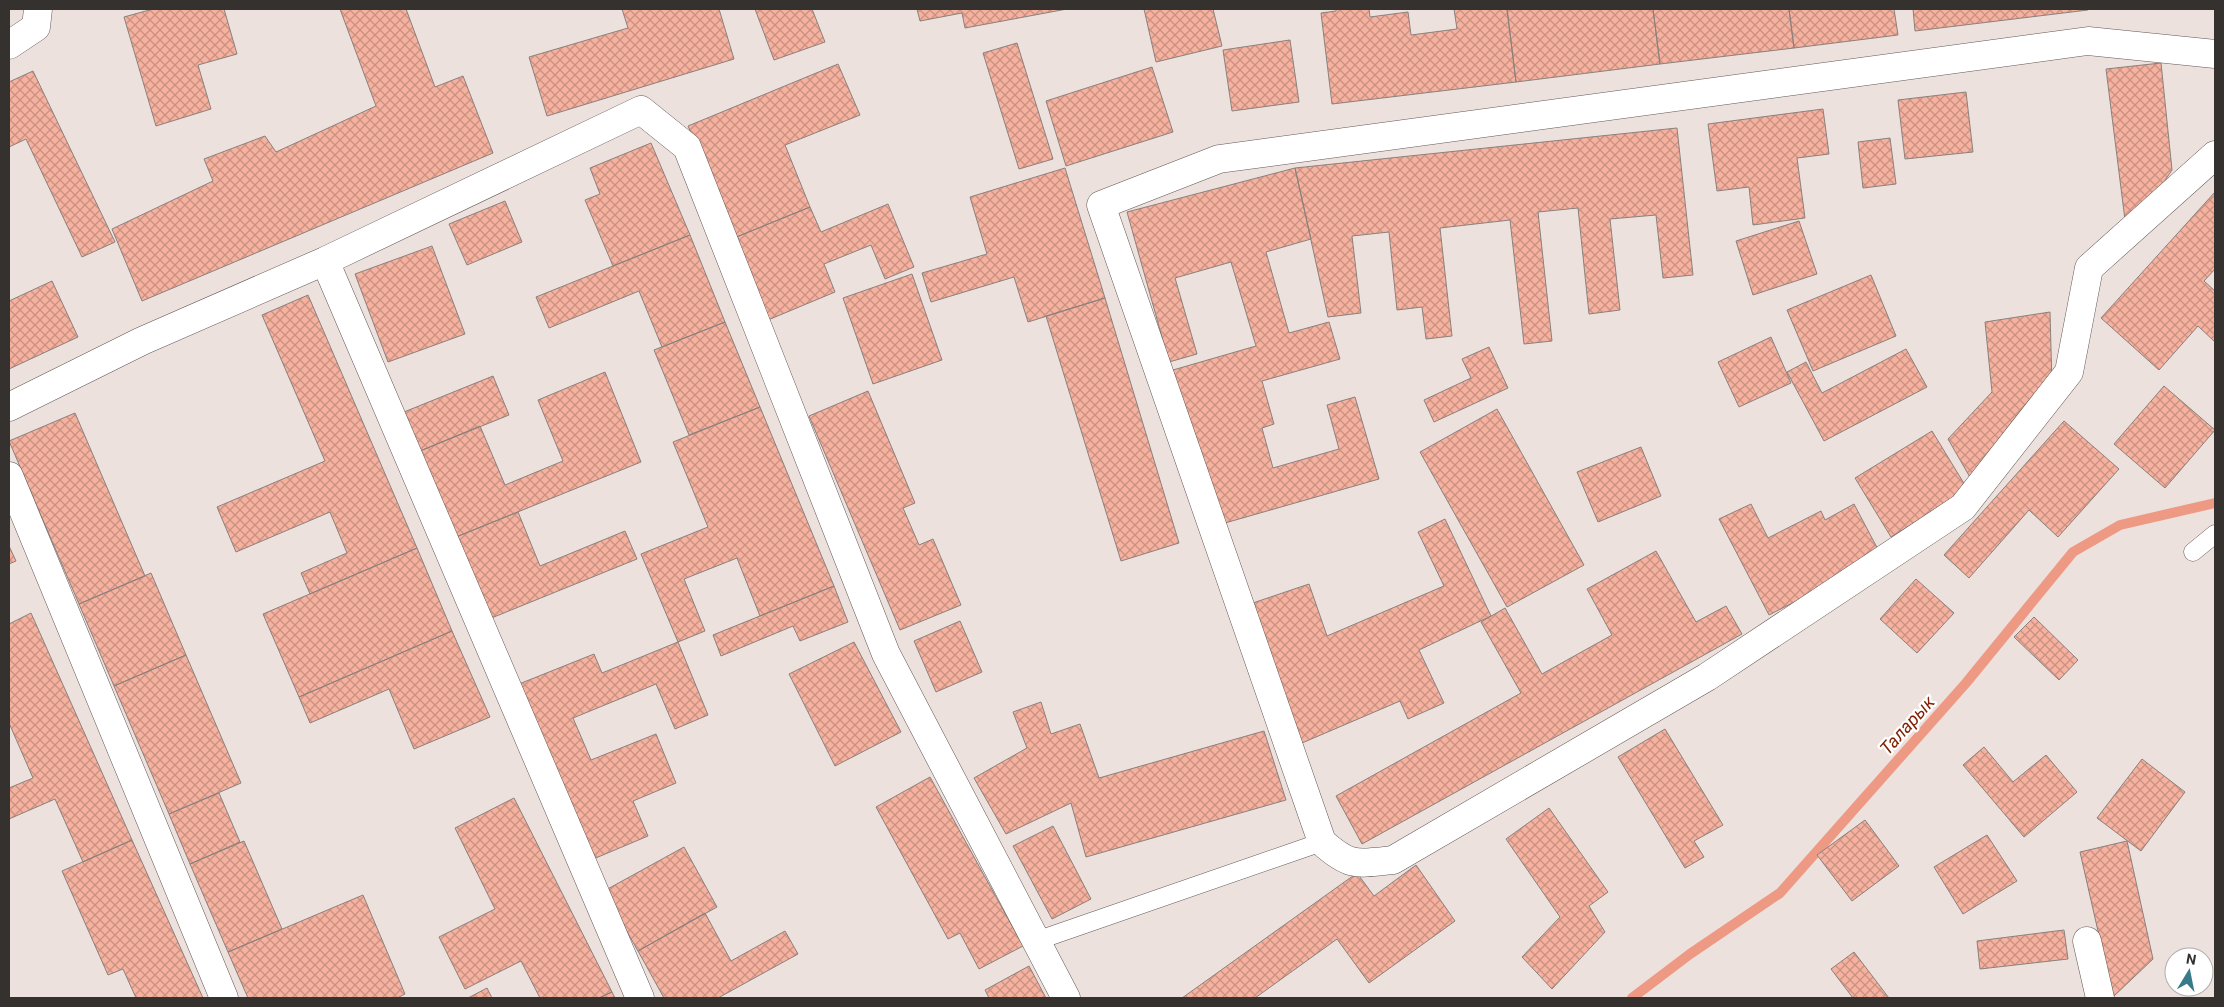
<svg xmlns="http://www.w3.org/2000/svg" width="2224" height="1007" font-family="Roboto,sans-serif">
  <defs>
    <pattern id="building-cross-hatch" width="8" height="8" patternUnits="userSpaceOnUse" patternTransform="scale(1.25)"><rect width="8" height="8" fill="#f6b19f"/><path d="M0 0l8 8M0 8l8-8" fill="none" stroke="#c89182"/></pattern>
  </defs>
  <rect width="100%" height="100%" fill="#ede1de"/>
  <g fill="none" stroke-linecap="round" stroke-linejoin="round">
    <path stroke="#ed9983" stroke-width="10" d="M1632,998L1690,954L1780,893L1966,683L2073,552L2120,525L2215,503"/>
  </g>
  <path fill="url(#building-cross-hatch)" stroke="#8b807d" d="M153,9H224L237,54L198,65L211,109L156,126L124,17Z
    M340,9H406L435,87L463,76L493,153L142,301L112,229L213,181L204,159L265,136L276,152L376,106Z
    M622,9H719L734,59L547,116L529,57L628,28Z
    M755,9H812L825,42L774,60Z
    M917,9H1067L965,28L962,13L920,21Z
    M1144,9H1213L1222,46L1156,62Z
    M1336,9H1369L1370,17L1408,12L1411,35L1457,29L1454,9H1507L1516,82L1332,104L1321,13L1336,11Z
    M1507,9H1653L1660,64L1516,82Z
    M1653,9H1789L1794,48L1660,64Z
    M1789,9H1894L1898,35L1794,48Z
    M1913,9H2088V10L1915,31Z
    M1290,40L1299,102L1232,111L1223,50Z
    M1017,43L1053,159L1019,169L983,53Z
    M2161,63L2172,170L2149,204L2125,220L2106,69Z
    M838,64L860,115L785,145L810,207L734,238L688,126Z
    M1152,67L1173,132L1066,166L1046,101Z
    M33,71L115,242L82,257L26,139L9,147V82Z
    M1966,92L1973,152L1905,159L1898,100Z
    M1823,109L1829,154L1797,158L1805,218L1753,225L1749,187L1717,191L1708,124Z
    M1677,128L1693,275L1663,278L1656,215L1610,219L1620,310L1589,314L1578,208L1538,212L1552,341L1524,344L1510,220L1440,228L1452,336L1426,339L1422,307L1397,310L1389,232L1352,236L1361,313L1328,317L1295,168Z
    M1890,138L1896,184L1863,188L1858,142Z
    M651,143L690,235L613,266L585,200L600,194L590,168Z
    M1065,168L1105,298L1028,322L1014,277L931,302L922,273L987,254L970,197Z
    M1295,168L1311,239L1266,252L1289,333L1329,322L1340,359L1262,381L1274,424L1262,428L1273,468L1339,449L1327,405L1355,397L1379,479L1218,525L1173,370L1256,346L1231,262L1175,278L1197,354L1169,362L1127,212Z
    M2215,192V269L2204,281L2215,291V342L2198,326L2159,370L2101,318Z
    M505,201L522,242L467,265L449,224Z
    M888,204L914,267L885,279L871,245L824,264L835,292L768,320L734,238L810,207L821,232Z
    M1799,221L1817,274L1753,295L1736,241Z
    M690,235L725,322L662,347L639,291L549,328L536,297Z
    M432,246L465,334L388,362L355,274Z
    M912,274L942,360L873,384L843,298Z
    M1871,275L1896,336L1813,371L1787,310Z
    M52,281L78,337L9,369V301Z
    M308,295L417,548L310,594L301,573L347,553L330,512L236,552L217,507L325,461L262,315Z
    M1105,298L1179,543L1121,561L1046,316Z
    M2050,312L2052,386L1971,479L1948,439L1992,392L1985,322Z
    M725,322L760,407L689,435L654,350Z
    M1771,337L1791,383L1739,407L1718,362Z
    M1489,347L1508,388L1434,422L1424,400L1471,378L1462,359Z
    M1906,349L1927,387L1824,441L1787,372L1806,362L1822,393Z
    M605,372L641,462L456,537L420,451L480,426L505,485L563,461L538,400Z
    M493,376L509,415L420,451L404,412Z
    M2164,386L2215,430L2165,488L2114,444Z
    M868,391L915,503L903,508L919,545L933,539L961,605L900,630L809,416Z
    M760,407L834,586L760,616L737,558L684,579L705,631L678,642L641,554L708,527L673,442Z
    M1497,409L1584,565L1507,607L1420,452Z
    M75,413L145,576L79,604L9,441Z
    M2064,421L2119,469L2058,537L2029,510L1969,578L1944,555Z
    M1932,431L1968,490L1891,537L1855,478Z
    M1641,447L1661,496L1598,522L1577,472Z
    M1751,504L1768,538L1821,511L1825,520L1854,504L1882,557L1769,615L1719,519Z
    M518,512L540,566L625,531L637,559L489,619L456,537Z
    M1445,519L1491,616L1419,650L1444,703L1408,719L1400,701L1295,746L1244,606L1309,584L1327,636L1444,586L1418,532Z
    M9,546L16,561L9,564Z
    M417,548L452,631L299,697L263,614Z
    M1656,551L1696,622L1726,606L1742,634L1362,844L1336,796L1521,693L1481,622L1505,608L1542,674L1612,635L1587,589Z
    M151,573L186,655L114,686L79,604Z
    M1916,579L1954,613L1917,653L1880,619Z
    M834,586L848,622L800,641L793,626L721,656L713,635Z
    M31,613L132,840L83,862L55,799L9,819V788L33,778L9,723V624Z
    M2034,617L2078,660L2059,680L2014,637Z
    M960,621L982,672L936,692L914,641Z
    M452,631L490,717L414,749L389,689L310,723L299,697Z
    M678,642L708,715L675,729L656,684L573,718L591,760L656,734L676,783L633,801L648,836L591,860L519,684L594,654L602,673Z
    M854,642L901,732L835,766L789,674Z
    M186,655L241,783L169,814L114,686Z
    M1041,702L1051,734L1080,724L1099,778L1264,731L1286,800L1086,857L1071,803L1006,834L974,778L1027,748L1013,712Z
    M1665,729L1723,825L1694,841L1704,857L1685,868L1618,757Z
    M1984,747L2013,782L2046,755L2077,792L2024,837L1963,765Z
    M2142,759L2185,792L2141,851L2097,818Z
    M930,777L1023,946L979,969L960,933L948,939L876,807Z
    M219,793L240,842L190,864L169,814Z
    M514,798L612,992L599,998H540L521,961L465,989L439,937L495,909L455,828Z
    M1549,808L1608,892L1589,906L1605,932L1552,989L1522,957L1560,917L1506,839Z
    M1865,820L1899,866L1852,901L1817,855Z
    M1053,826L1091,899L1052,919L1013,846Z
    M1987,835L2017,881L1963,914L1934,867Z
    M132,840L203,998H136L123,969L108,975L62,871Z
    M244,841L282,929L228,952L190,864Z
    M2127,841L2153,959L2113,997L2080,852Z
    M684,847L717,907L638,951L604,891Z
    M1416,865L1455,921L1369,983L1337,939L1255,998H1182L1357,873L1374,896Z
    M363,895L405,994L397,998H248L228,952Z
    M705,913L731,961L785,931L798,954L718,998H664L638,951Z
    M2064,930L2068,959L1980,969L1977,941Z
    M1854,952L1889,998H1853L1831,969Z
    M1029,966L1046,998H989L985,990Z
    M487,988L492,998H468Z
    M612,992L615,998H599Z"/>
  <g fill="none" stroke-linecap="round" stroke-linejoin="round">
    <g stroke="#625856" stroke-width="19">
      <path id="service" d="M2193,552L2215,534
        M1036,941L1322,842"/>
    </g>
    <g stroke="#625856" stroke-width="29">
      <path id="minor" d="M9,45L36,27L38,9
        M2215,54L2088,41L1219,159L1101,205L1322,842C1350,867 1356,864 1393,860L1707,677L1963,507L2069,372L2089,268L2215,155
        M325,261L640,998
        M9,407L142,341L325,261L641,110L687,147L886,654L1066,998
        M9,476L224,998
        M2087,941L2100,998"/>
    </g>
    <use href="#service" stroke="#fff" stroke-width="18"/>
    <use href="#minor" stroke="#fff" stroke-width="28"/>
  </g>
  <g text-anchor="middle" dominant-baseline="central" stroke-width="4.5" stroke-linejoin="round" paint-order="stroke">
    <g font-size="18" font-style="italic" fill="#822104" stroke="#fff">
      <text transform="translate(1907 725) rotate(-48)">Таларык</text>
    </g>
  </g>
  <rect width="2224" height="1007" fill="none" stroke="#35312f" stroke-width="20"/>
  <g transform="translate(2189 972) rotate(10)"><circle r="24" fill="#ffffff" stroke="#aeadac"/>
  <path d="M0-4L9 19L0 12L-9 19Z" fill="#377b8b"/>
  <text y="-8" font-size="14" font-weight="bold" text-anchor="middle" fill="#35312f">N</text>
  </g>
</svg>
